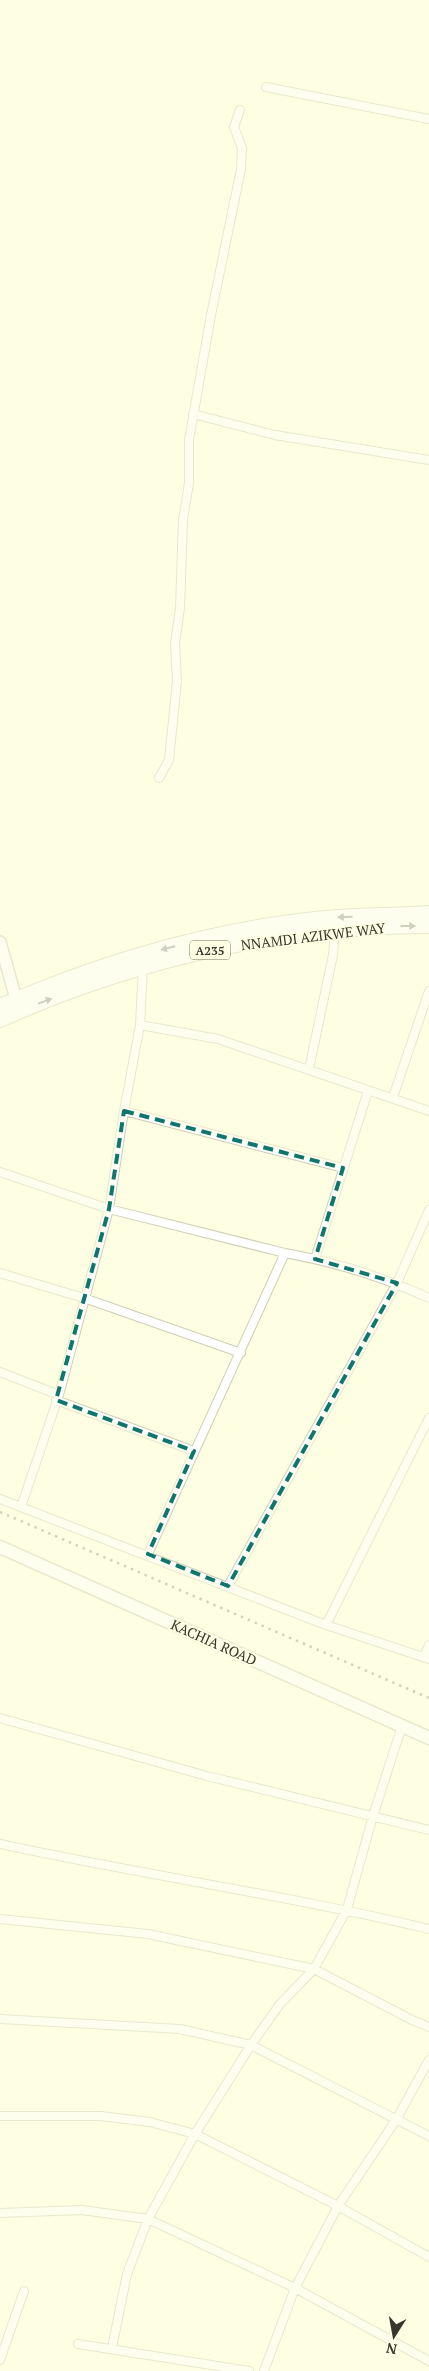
<svg xmlns="http://www.w3.org/2000/svg" width="429" height="2371" font-family="'PT Serif',serif">
  <rect width="100%" height="100%" fill="#fdfee2"/>
  <g fill="none" stroke-linecap="round" stroke-linejoin="round">
    <g stroke="#cecfb4" stroke-width="10">
      <path id="street" d="M266,87L429,119
        M193,414L275,435L429,460
        M159,778L169,760L177,681L175,644L180,608L183,520L189,483V440L211,315L241,169L242,148L234,127L240,110
        M140,1025L218,1039L429,1111
        M309,1069L333,955L335,932
        M393,1097L429,991
        M124,1111L343,1168
        M0,1172L109,1209L285,1253C335,1262 383,1277 429,1298
        M315,1259L368,1091
        M0,1273L84,1298L241,1353
        M0,1372L59,1395
        M56,1400L194,1451
        M0,1499L326,1625L429,1659
        M21,1507L59,1395L109,1209L124,1111L140,1025L143,967
        M148,1554L285,1253
        M228,1586L397,1283L429,1210
        M326,1625L429,1418
        M424,1657L429,1645
        M0,1718L207,1776L429,1830
        M0,1844C142,1875 287,1895 429,1929
        M0,1919L148,1934L314,1969L412,2020L429,2027
        M0,2019L180,2029L251,2045L429,2136
        M0,2116H101L150,2122L195,2134L338,2206L429,2257
        M0,2213L82,2210L148,2219L295,2288L429,2361
        M78,2344L249,2371
        M112,2348L127,2274L148,2219L195,2134L251,2045L280,2004L314,1969L347,1909L373,1816L402,1726
        M0,2360L24,2291
        M264,2371L295,2288L338,2206L396,2120L429,2060"/>
    </g>
    <g stroke="#cecfb4" stroke-width="14">
      <path id="secondary" d="M0,942L16,999"/>
    </g>
    <g stroke="#cecfb4" stroke-width="15">
      <path id="primary" d="M0,1547L429,1738"/>
    </g>
    <g stroke="#cecfb4" stroke-width="16">
      <path id="highway" d="M0,1006C106,960 222,926 338,917C368,915 399,915 429,913
        M0,1020C134,960 282,926 429,926"/>
    </g>
    <use href="#street" stroke="#fff" stroke-width="8"/>
    <use href="#secondary" stroke="#fff" stroke-width="11"/>
    <use href="#primary" stroke="#fff" stroke-width="12"/>
    <use href="#highway" stroke="#fff" stroke-width="14"/>
    <path stroke="#9fa08c" stroke-width="2.5" stroke-dasharray="2.5 5" stroke-linecap="butt" d="M0,1512L429,1698"/>
  </g>
  <defs><path id="oneway-solid" d="M-6-.8H1V-3.2L6.5 0L1 3.2V.8H-6Z" transform="scale(1.25)"/></defs>
  <g fill="#9a9a96">
    <use href="#oneway-solid" transform="translate(345 917) rotate(178)"/>
    <use href="#oneway-solid" transform="translate(408 926)"/>
    <use href="#oneway-solid" transform="translate(168 948) rotate(166)"/>
    <use href="#oneway-solid" transform="translate(45 1001) rotate(-20)"/>
  </g>
  <path d="M0 0H429V2371H0ZM124,1111L343,1168L315,1259L397,1283L228,1586L148,1554L194,1451L56,1400L109,1209Z" fill="#fdfee2" fill-opacity=".55" fill-rule="evenodd"/>
  <path fill="none" stroke="#0f766e" stroke-width="4" stroke-dasharray="10 6" stroke-linejoin="round" d="M124,1111L343,1168L315,1259L397,1283L228,1586L148,1554L194,1451L56,1400L109,1209Z"/>
  <g text-anchor="middle" dominant-baseline="central" stroke-width="4.5" stroke-linejoin="round" paint-order="stroke">
    <rect fill="#fdfee2" stroke="#727263" stroke-width="1" x="190" y="940.5" width="40" height="19" rx="4"/>
    <g font-size="12" font-weight="bold" fill="#36362c">
      <text x="210" y="950">A235</text>
    </g>
    <g font-size="14" fill="#36362c" stroke="#fdfee2">
      <text transform="translate(313 936) rotate(-7)">NNAMDI AZIKWE WAY</text>
      <text transform="translate(214 1642) rotate(24)">KACHIA ROAD</text>
    </g>
  </g>
  <g transform="translate(394 2336) rotate(191)" stroke="#fdfee2" stroke-width="4" paint-order="stroke">
  <path d="M0-4L9 19L0 12L-9 19Z" fill="#36362c"/>
  <text y="-8" font-size="14" font-weight="bold" text-anchor="middle" fill="#36362c">N</text>
  </g>
</svg>
